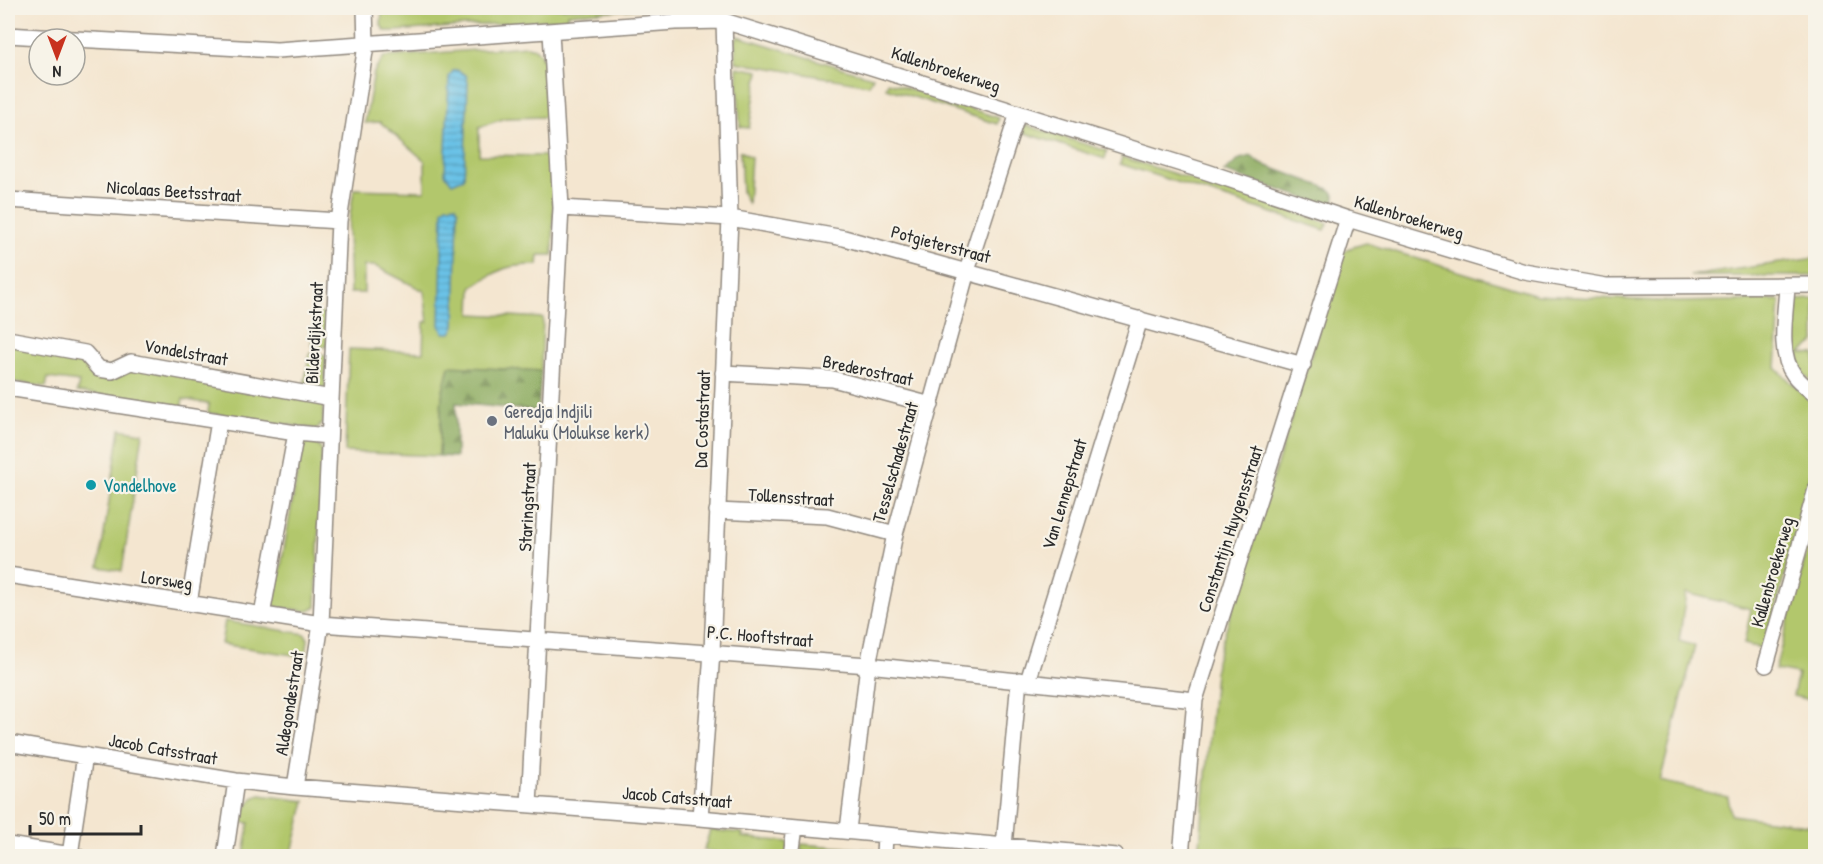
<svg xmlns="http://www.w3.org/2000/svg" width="1823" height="864" font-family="'Patrick Hand',sans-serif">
  <defs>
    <pattern id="forest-firs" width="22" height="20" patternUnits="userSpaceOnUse" patternTransform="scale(1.5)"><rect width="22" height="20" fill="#8dac60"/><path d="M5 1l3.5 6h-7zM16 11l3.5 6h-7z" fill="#738c4f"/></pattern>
    <pattern id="water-rules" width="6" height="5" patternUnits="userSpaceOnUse" patternTransform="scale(1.5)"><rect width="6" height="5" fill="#6ac2e7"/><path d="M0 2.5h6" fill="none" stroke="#579ebb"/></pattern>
  </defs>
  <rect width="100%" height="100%" fill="#f7f3e8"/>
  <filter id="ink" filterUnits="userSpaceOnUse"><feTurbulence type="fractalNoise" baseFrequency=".0167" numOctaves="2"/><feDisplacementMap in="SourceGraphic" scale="12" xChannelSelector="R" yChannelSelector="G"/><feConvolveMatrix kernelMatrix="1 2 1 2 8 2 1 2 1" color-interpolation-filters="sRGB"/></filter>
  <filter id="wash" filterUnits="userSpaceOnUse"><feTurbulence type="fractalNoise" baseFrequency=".008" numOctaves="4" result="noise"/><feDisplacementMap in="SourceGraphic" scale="24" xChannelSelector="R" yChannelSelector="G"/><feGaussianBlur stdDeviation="1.35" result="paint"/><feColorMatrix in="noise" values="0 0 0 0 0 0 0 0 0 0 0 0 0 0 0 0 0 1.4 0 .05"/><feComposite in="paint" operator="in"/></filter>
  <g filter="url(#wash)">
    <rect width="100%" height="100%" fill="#f4e6d0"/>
    <path fill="#b2c76c" stroke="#6e794c" stroke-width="1.5" d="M382,8H433V11L475,8H652L567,14V19L395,31H385L381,25Z
      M738,36L872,77H873L869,85L736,62L735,42Z
      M527,46L535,48L545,60L546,117L506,118L479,127V155L549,156L554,190L553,255H539L538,265C506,264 499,270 472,287L471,314L543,318L541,371L449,367L442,395L439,456L345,452L349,349L423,352L424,322H428L424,291L375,266H364V293H350L348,229L354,189L425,191V161L380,122L365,123L374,72L384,57Z
      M737,67L759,71L749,128L740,127Z
      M888,82L999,118L997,124L886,88Z
      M1025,125L1107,151L1105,159L1022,132Z
      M740,151L751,157L748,204L742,192Z
      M1122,157L1328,223L1325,230L1120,164Z
      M1366,243L1537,295L1678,302L1780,300L1776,368L1815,405V458L1765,649L1744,644L1751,609L1686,593L1679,641L1695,646L1660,781L1728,797L1731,815L1815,826V856H1199L1216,661L1342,255L1347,249Z
      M1815,258V276H1690Z
      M1815,299V342L1800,353L1815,354V384L1794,367L1793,300Z
      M317,313L328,314L327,347L311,345Z
      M8,342L81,355L94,369L134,365L316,397L323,405V423L316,429L208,413L209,404L183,399L181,409L77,392L79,382L48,378L46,387L8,381Z
      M310,353L326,355L325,390L304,386Z
      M120,429L143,433L122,571L99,567Z
      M304,441H314L322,450L316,607L307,611L275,607L271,602L272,593L277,589L300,457L297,451Z
      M1815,521V701L1793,696L1798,674L1775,670Z
      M225,621L305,634L308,639L306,657L221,644Z
      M260,795L305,801L291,856H234H244L249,823L239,822L241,807L246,808L253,798Z
      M710,830L743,833L742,837L788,842L787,856H729L704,850Z
      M801,844L874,850V856H820L801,851Z"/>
    <path fill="url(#forest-firs)" stroke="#5c6c46" stroke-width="1.5" d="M1251,156L1259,163L1330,189L1335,196L1333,207L1224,172L1240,159Z
      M449,366L541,371L538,411L456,403V457L439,456L442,395Z"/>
    <path fill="url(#water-rules)" stroke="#4a7689" stroke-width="1.5" d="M457,70L466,75L468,83L464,178L452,183L445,174L449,77L453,71Z
      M456,205L458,210L455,326L451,333H444L440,326L443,210L447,206Z"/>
  </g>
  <g filter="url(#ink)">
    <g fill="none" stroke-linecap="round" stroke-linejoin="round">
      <g stroke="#90887e" stroke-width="18">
        <path id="street" d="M8,35L73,39
          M75,39L277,50L675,22L724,21L1207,172L1348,219L1525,272L1606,286L1816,285
          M8,200L339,221
          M561,208L730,218L844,238L1303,365
          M1787,286C1786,312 1777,353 1794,375C1800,383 1809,389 1816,395
          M8,339L85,353L99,369L112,371L131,362L331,398
          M723,373L833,379L931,405
          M8,388L296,433L329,436
          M717,511L827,516L895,534
          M8,575L321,624L868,665L1195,700
          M189,603L219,421
          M262,615L296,433
          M1766,665L1816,489
          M1028,681L1140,319
          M8,743L236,781L295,787L700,818L1116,856
          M295,787L321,624L339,221L366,45L365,8
          M529,805L561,208L551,32
          M700,818L712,652L730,218L724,21
          M848,830L868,665L895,534L967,271L1018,113
          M8,845L77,856
          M1004,846L1019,680
          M70,855L85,755
          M225,856L236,781
          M791,856L795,827
          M884,856L885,835
          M1181,856L1195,700L1348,219"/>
      </g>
      <use href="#street" stroke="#fff" stroke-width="15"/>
    </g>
  </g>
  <circle fill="#6b7280" stroke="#f7f3e8" stroke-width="2" cx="492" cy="421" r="6"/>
  <circle fill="#0f9aa8" stroke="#f7f3e8" stroke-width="2" cx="91" cy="485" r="6"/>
  <g text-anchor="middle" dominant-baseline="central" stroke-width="4.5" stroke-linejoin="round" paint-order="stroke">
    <g font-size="18" fill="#2b2b2b" stroke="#f7f3e8">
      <text transform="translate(946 69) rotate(18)">Kallenbroekerweg</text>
      <text transform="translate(174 191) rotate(4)">Nicolaas Beetsstraat</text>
      <text transform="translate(1409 217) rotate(17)">Kallenbroekerweg</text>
      <text transform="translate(941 244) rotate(15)">Potgieterstraat</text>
      <text transform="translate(314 333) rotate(-87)">Bilderdijkstraat</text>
      <text transform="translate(186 352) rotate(10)">Vondelstraat</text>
      <text transform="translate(868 370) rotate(12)">Brederostraat</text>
      <text transform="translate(702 419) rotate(-88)">Da Costastraat</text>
      <text transform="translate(895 462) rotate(-74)">Tesselschadestraat</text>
      <text transform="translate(1064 494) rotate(-73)">Van Lennepstraat</text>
      <text transform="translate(791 497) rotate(4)">Tollensstraat</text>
      <text transform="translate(527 507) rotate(-87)">Staringstraat</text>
      <text transform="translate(1230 529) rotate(-72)">Constantijn Huygensstraat</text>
      <text transform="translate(1772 572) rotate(-74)">Kallenbroekerweg</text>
      <text transform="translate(167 580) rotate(8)">Lorsweg</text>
      <text transform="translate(760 636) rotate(5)">P.C. Hooftstraat</text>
      <text transform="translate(289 703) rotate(-81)">Aldegondestraat</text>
      <text transform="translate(163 749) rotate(10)">Jacob Catsstraat</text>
      <text transform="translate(677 797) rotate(5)">Jacob Catsstraat</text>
    </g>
    <g font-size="18" fill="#5b616d" stroke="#f7f3e8" text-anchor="start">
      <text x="504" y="411">Geredja Indjili<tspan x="504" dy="21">Maluku (Molukse kerk)</tspan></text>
    </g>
    <g font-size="18" fill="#0d838f" stroke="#f7f3e8" text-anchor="start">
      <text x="103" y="485">Vondelhove</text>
    </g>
  </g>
  <rect width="1823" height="864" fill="none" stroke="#f7f3e8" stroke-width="30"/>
  <g transform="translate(57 57) rotate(180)"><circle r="28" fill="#f7f3e8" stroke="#a5a39c" stroke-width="1.5"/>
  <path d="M0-4.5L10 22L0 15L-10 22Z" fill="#c8321e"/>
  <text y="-9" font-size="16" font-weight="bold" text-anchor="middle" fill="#2b2b2b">N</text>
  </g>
  <path d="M30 825v9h111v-9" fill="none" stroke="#2b2b2b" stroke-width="3"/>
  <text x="39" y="825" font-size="18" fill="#2b2b2b" stroke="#f7f3e8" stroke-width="4.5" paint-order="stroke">50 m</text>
</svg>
